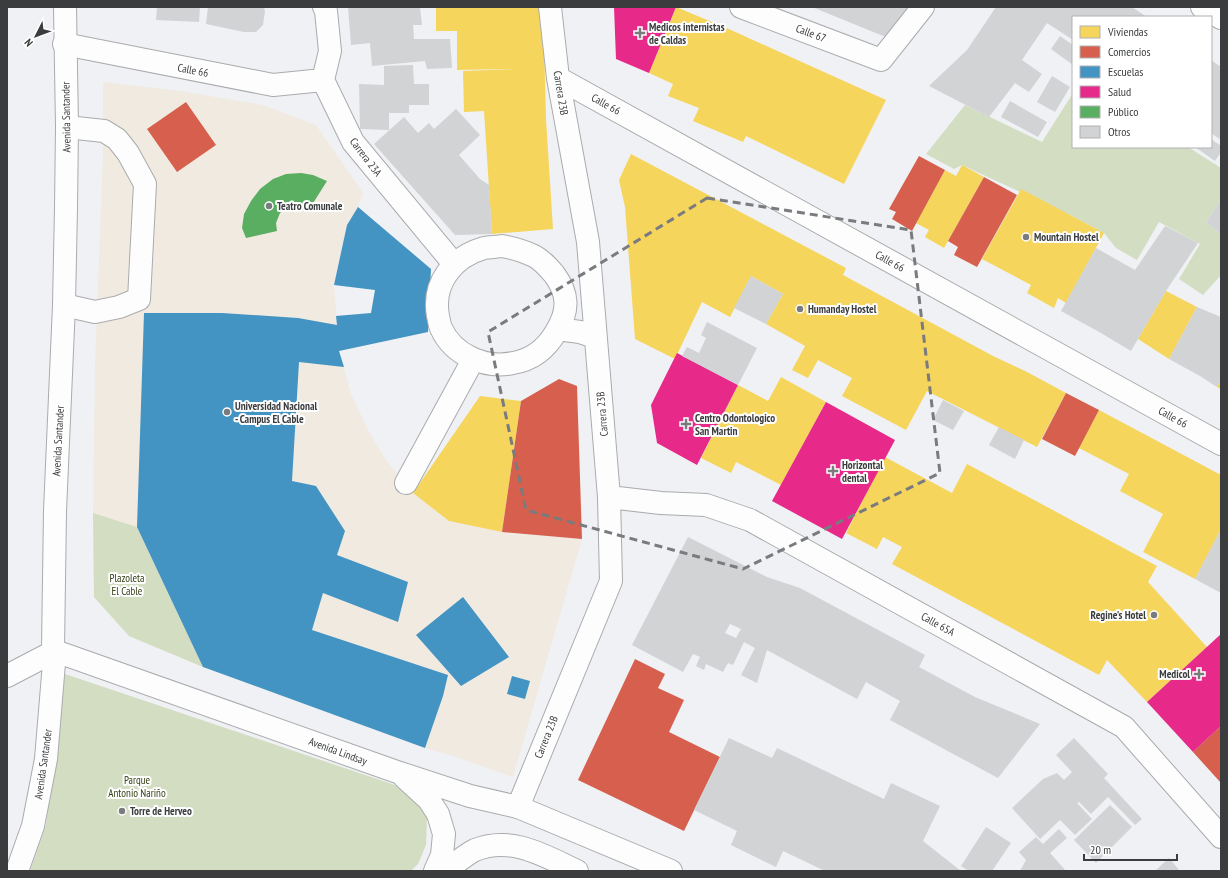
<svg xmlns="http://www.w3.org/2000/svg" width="1228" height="878" font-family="'PT Sans Narrow',sans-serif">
  <rect width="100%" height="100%" fill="#eff1f4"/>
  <path fill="#f1eae1" d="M103,82L180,91L263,105L316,125L363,193L358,207L347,225L337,270L334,285L339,351L351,394L368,430L386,460L413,493L449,521L502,532L582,539L513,777L453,756L425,748L203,667L129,636L94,597L93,513L95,365L103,156Z"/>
  <path fill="#d3ddc2" d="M1073,93V147H1188L1221,168V200L1206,222L1221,234V275L1203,295L1179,279L1200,244L1159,222L1137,260L1116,248L1104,233L1070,215L962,165L954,169L926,154L965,105L1042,142Z
    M93,513L137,527L203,667L129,636L94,597Z
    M65,674L395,785L415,800L427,817L426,845L418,864L411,871H30L46,825Z"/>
  <path fill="#f6d55c" d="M436,7H543L546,119L553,229L492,234L484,111L464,112L463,71L515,69L457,70V31H436Z
    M676,7L731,30L886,100L844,184L746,136L743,142L693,121L699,108L668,96L673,84L649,73Z
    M631,154L846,268L843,275L993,356L1027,372L1066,393L1037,447L927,391L906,430L842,396L852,378L818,360L808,378L792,370L805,346L766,324L783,294L751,276L730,317L702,302L675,359L635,339L625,207L619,180Z
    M962,165L984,177L944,248L925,237L929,230L916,223L945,170L956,176Z
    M1021,189L1104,233L1066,303L1058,298L1054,308L1027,293L1031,285L982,259Z
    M1166,291L1197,307L1169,359L1138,339Z
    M781,377L826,402L781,485L736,462L731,473L701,458L738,385L768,401Z
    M1221,379V389L1217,387Z
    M480,396L521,401L502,532L449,521L413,493Z
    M1099,410L1221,475V529L1195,579L1143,552L1163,514L1120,491L1129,474L1079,448Z
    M885,457L952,493L967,464L1157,566L1148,582L1207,647L1147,702L1107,660L1099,675L892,564L902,547L883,537L877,549L846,533Z"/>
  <path fill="#d6604d" d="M186,102L216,145L177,172L147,129Z
    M919,156L945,170L912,231L892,219L896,212L889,209Z
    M984,177L1017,195L977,267L954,255L958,247L948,241Z
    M559,379L577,386L582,539L502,532L521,401Z
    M1066,393L1099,410L1075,456L1042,439Z
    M635,659L665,674L658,688L684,700L669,732L720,757L684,831L578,780Z
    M1221,726V783L1193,752Z"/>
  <path fill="#4393c3" d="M358,207L431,269L428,332L339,351L344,367L299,362L292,481L316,486L345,531L337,555L408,582L398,622L323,593L312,630L448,675L443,696L425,748L203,667L137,527L144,313H222L298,318L337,325L336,316L371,313L375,290L334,285L347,225Z
    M463,597L509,657L461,686L416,635Z
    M512,676L530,681L525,699L507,694Z"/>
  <path fill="#e7298a" d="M614,7H676L649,73L616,59Z
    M677,353L738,385L697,465L657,443L651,405Z
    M826,402L895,440L842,539L772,501Z
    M1221,634V726L1193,752L1147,702Z"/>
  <path fill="#5aae61" d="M301,173L313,175L327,181L310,208L298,203L287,206L280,213L276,223L277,231L246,238L242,228L244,214L251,201L260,189L273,179L286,174Z"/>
  <path fill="#d1d3d5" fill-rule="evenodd" d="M157,7H200L199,22L156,20Z
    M208,7H264L265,11L263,25L256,32H244L206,24Z
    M348,7H420L422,25H413L414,39H450L452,68L427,69L425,61L372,66L370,43L351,45Z
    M812,7H920L893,40Z
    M996,7H1132L1147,17H1073V40L1047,23L1022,60L1042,74L1029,92L1015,83L989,117L929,86L967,50Z
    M1060,36L1073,45V65L1051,49Z
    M1211,60L1221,67V140L1211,133Z
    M413,65L414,84H429V105H409V113H389V130L360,129L359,84L384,85V66Z
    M1052,76L1070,87L1055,112L1037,102Z
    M1010,101L1047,122L1038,137L1001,117Z
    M456,109L480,135L459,155L480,179L489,185L492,234L455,235L374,144L404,117L418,133L429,123L434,129Z
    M1211,139L1221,146V152L1215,161L1195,147H1211Z
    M1221,200V234L1206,222Z
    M1165,226L1198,243L1166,291L1131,351L1101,333L1061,311L1096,248L1135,270Z
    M751,276L783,294L766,324L734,308Z
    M1197,307L1221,317V379L1217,387L1200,376L1169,359Z
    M707,322L757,348L738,385L682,356L687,347L699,353L706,338L701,335Z
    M943,400L964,411L953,430L933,420Z
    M999,427L1024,440L1015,459L989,445Z
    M1221,529V593L1195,579Z
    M688,537L767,577L800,588L925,655L919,667L975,697L1040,724L998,778L890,720L900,701L866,682L857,699L767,650L757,683L741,675L755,648L744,642L733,665L728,663L723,672L706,664L704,670L696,666L700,657L693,654L683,672L632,645ZM730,624L741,629L736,638L725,633Z
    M729,738L772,758L777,748L884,799L891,783L940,806L923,841L961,871H825L783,851L776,867L731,845L737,831L694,810Z
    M1074,738L1108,774L1104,778L1142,819L1135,825L1108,797L1091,814L1079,802L1077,803L1092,819L1075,835L1060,820L1040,839L1012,808L1043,779L1057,773L1064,780L1072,772L1056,755Z
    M1110,805L1132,827L1096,863L1074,840Z
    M986,827L1011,843L992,871H969L961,866Z
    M1059,829L1067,838L1050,853L1066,871H1020L1026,860L1019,852L1036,837L1043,844Z
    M1169,858L1180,871H1155Z"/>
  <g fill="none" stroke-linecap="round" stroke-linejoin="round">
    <g stroke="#aaabad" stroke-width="24">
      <path id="minor" d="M324,7L326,11L330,51L323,80L353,142L454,264
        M741,7L881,60L923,7
        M64,44L273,85L323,80
        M558,78L1221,444
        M502,246C513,248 524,251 534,256C542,260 548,267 554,274C569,294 569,311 556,332C546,349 532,360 513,363C485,369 453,355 441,328C439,324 439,319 438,316C432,283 453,257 484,248C490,247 496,247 502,246Z
        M64,305L95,312L119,307L139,299L145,184L128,153L117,139L104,131L67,127
        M558,329L580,332L595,337
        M406,483L473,360
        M609,497L661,503L706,505L750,520L1124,727L1221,837
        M518,807L611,581L609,497L588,242L558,78L550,7"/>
    </g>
    <g stroke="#aaabad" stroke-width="24">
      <path id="major" d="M1202,7L1221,18
        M55,651L400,773L470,796L518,807L671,871
        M7,676L55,651
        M405,778L429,800L438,814L444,834L442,855L435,871
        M17,871L33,826L46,759L55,651L53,648L55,511L64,305L66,208L67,127L65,7
        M445,871C455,864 465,855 475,850C511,835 545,856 577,871"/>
    </g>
    <use href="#minor" stroke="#fdfdfd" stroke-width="22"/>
    <use href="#major" stroke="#fdfdfd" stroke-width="22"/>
  </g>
  <path fill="none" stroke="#797b7e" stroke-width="3" stroke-dasharray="8 5" stroke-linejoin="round" d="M707,198L911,230L940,473L743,569L526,510L488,332Z"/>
  <g fill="#797b7e" stroke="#fff" stroke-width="1.5">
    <path d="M638 27h4v4h4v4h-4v4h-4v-4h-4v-4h4z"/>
    <circle cx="269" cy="206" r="4"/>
    <circle cx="1026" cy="237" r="4"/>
    <circle cx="800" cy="309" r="4"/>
    <circle cx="227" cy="412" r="4"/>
    <path d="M684 418h4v4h4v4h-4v4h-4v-4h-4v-4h4z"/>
    <path d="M831 465h4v4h4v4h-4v4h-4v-4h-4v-4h4z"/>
    <circle cx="1154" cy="615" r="4"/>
    <path d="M1197 668h4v4h4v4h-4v4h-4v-4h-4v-4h4z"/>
    <circle cx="122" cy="811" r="4"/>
  </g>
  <g text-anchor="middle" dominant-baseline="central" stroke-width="4" stroke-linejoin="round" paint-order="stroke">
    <g font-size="11" font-weight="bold" fill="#3a3c3e" stroke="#fff" text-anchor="start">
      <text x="649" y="27">Medicos internistas<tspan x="649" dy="13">de Caldas</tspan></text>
      <text x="277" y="206">Teatro Comunale</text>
      <text x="1034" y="237">Mountain Hostel</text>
      <text x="808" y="309">Humanday Hostel</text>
      <text x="235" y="406">Universidad Nacional<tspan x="235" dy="13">- Campus El Cable</tspan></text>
      <text x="695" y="418">Centro Odontologico<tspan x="695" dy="13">San Martin</tspan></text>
      <text x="842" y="465">Horizontal<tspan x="842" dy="13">dental</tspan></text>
      <text x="1146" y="615" text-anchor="end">Regine's Hotel</text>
      <text x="1190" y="674" text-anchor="end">Medicol</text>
      <text x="130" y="811">Torre de Herveo</text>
    </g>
    <g font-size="11" fill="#3a3c3e" stroke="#fff">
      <text transform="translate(811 33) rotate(21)">Calle 67</text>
      <text transform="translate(193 70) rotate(11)">Calle 66</text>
      <text transform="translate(561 93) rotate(81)">Carrera 23B</text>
      <text transform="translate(606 104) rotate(29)">Calle 66</text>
      <text transform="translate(66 117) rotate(-91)">Avenida Santander</text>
      <text transform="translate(366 157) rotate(53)">Carrera 23A</text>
      <text transform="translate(890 261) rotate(29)">Calle 66</text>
      <text transform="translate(602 414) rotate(-95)">Carrera 23B</text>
      <text transform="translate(1173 417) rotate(29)">Calle 66</text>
      <text transform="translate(58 441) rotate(-87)">Avenida Santander</text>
      <text transform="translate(938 624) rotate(29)">Calle 65A</text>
      <text transform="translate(546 737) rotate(-68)">Carrera 23B</text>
      <text transform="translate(338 751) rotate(20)">Avenida Lindsay</text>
      <text transform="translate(43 764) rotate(-82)">Avenida Santander</text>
    </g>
    <g font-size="11" fill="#323e14" stroke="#fff">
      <text x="127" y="578">Plazoleta<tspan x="127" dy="13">El Cable</tspan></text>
      <text x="137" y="780">Parque<tspan x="137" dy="13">Antonio Nariño</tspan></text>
    </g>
  </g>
  <rect width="1228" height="878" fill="none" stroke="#3a3c3e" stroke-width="16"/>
  <rect x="1072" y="16" width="140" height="132" fill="#ffffff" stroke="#b0b1b2"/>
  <rect x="1080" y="26" width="20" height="12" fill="#f6d55c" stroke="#b0b1b2"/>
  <text x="1108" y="36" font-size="12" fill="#3a3c3e">Viviendas</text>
  <rect x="1080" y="46" width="20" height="12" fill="#d6604d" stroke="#b0b1b2"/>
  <text x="1108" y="56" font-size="12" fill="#3a3c3e">Comercios</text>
  <rect x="1080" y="66" width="20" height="12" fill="#4393c3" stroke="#b0b1b2"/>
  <text x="1108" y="76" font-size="12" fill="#3a3c3e">Escuelas</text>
  <rect x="1080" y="86" width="20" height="12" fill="#e7298a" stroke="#b0b1b2"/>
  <text x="1108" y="96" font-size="12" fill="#3a3c3e">Salud</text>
  <rect x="1080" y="106" width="20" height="12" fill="#5aae61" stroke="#b0b1b2"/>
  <text x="1108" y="116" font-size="12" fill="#3a3c3e">Público</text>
  <rect x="1080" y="126" width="20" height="12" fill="#d1d3d5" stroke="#b0b1b2"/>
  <text x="1108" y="136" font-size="12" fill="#3a3c3e">Otros</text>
  <g transform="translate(36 36) rotate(228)" stroke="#ffffff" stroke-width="3" paint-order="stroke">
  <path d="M0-3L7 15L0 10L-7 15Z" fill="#3a3c3e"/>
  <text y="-6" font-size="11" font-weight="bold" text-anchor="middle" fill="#3a3c3e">N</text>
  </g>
  <path d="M1084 854v6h93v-6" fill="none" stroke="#3a3c3e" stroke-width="2"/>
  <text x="1090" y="854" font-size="12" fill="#3a3c3e" stroke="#ffffff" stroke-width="3" paint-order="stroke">20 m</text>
</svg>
